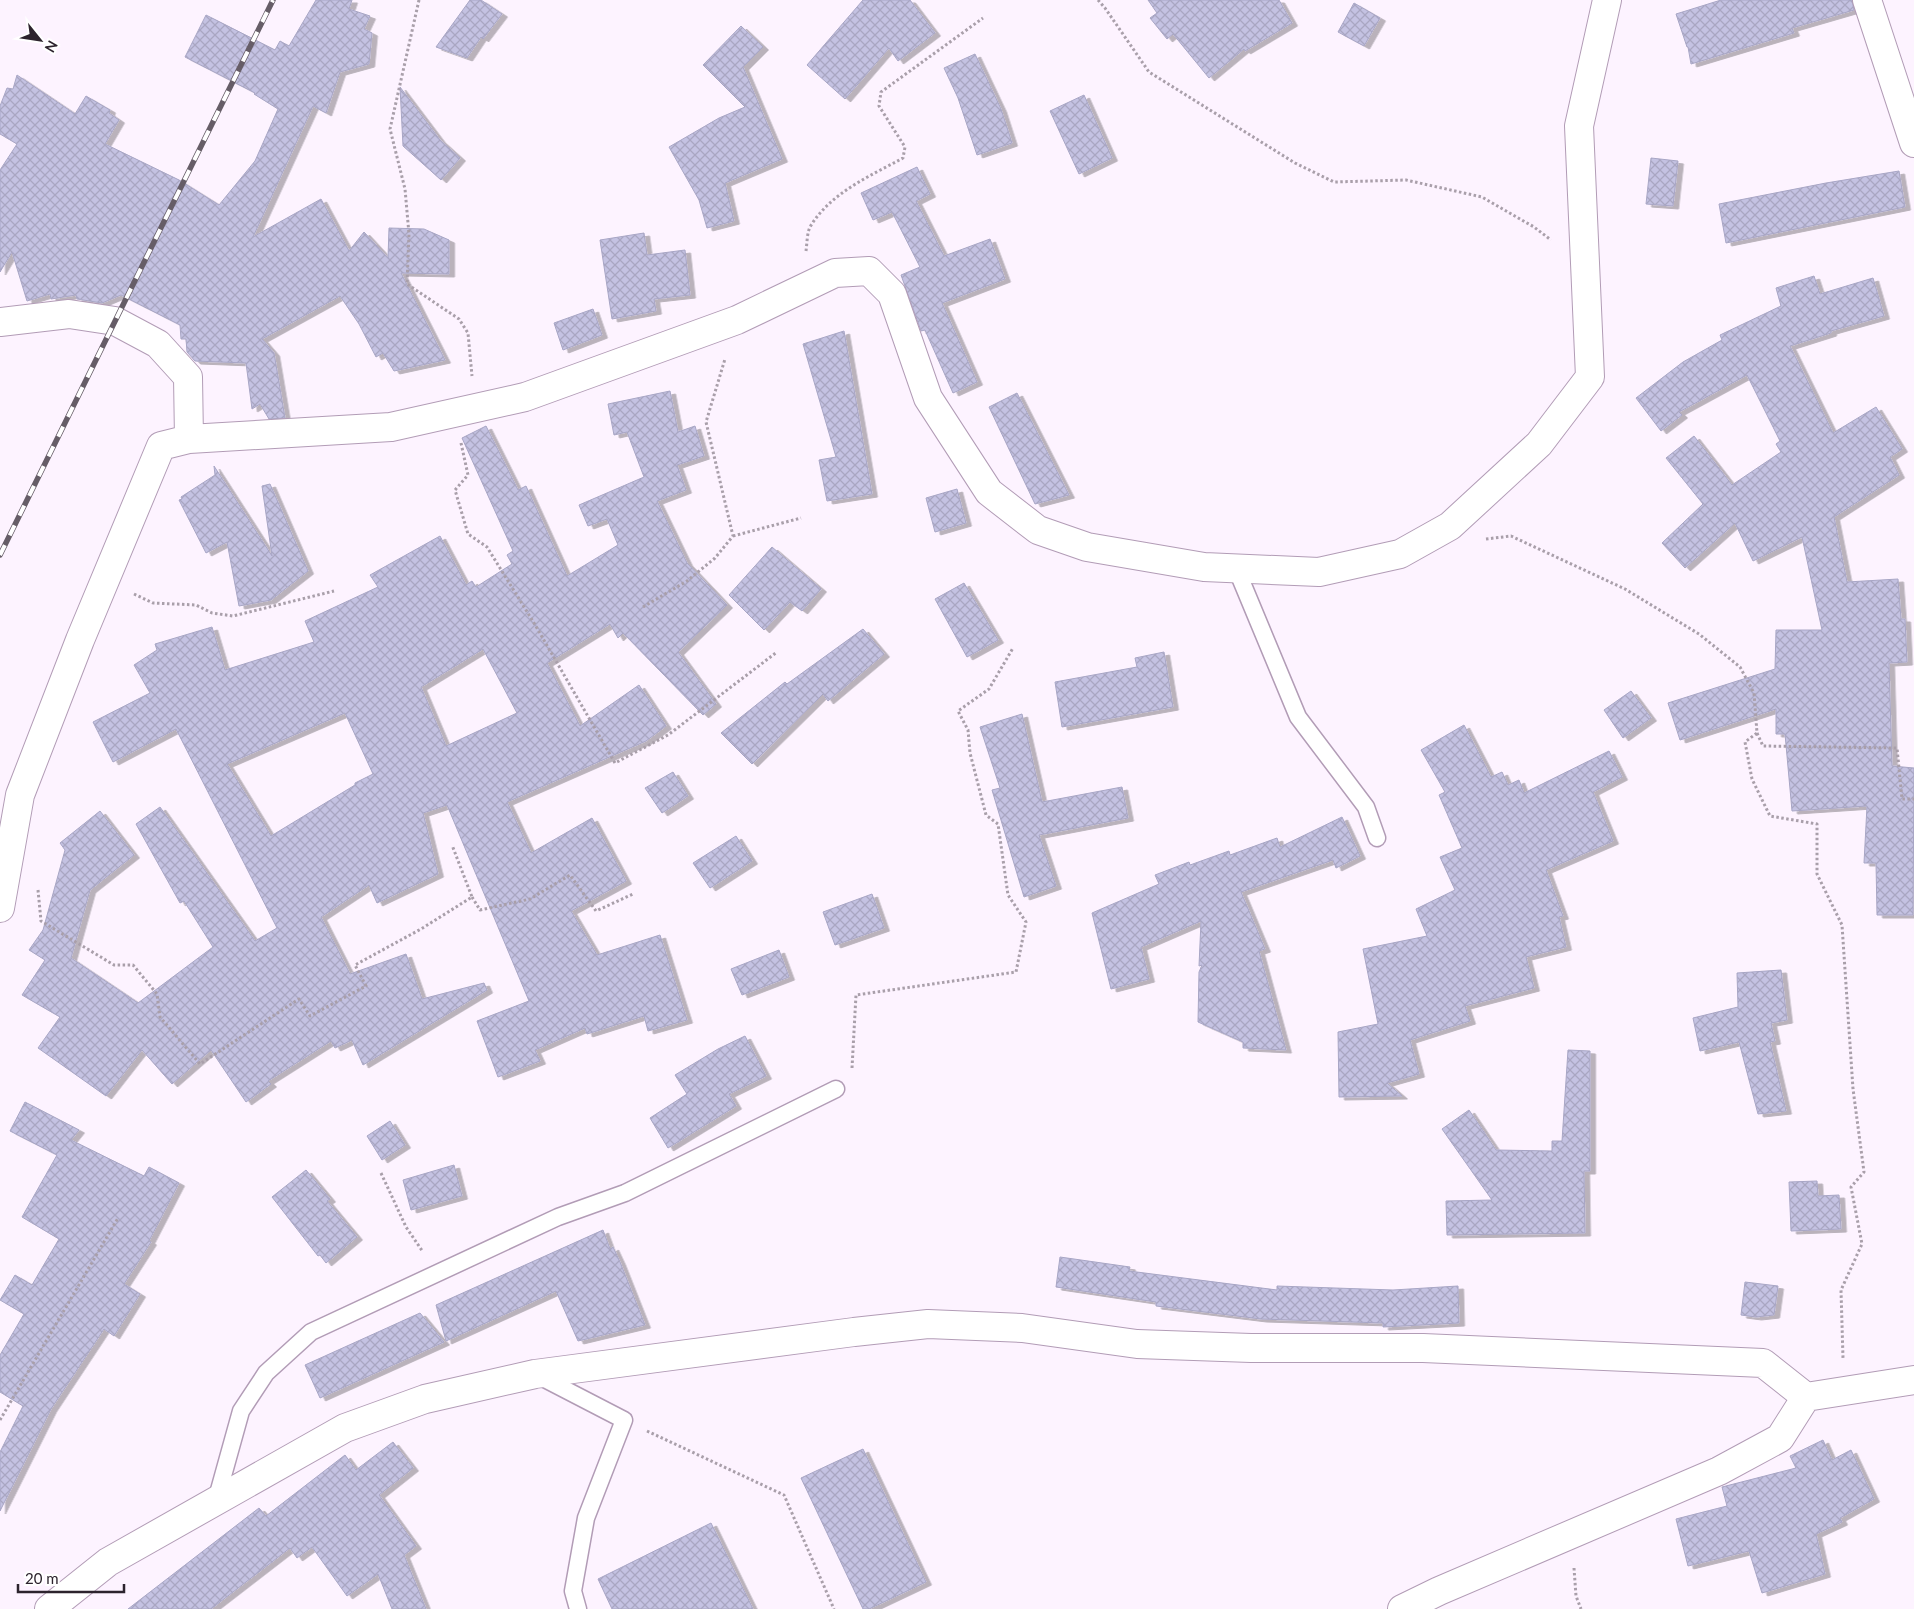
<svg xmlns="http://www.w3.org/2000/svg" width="1914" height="1609" font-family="Lato,sans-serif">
  <defs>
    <pattern id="building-cross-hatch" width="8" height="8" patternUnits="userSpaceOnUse" patternTransform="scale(1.25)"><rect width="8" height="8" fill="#c4c2e2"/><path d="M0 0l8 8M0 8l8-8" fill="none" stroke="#a9a6c2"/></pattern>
    <filter id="shadow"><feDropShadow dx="5.5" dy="3" stdDeviation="0" flood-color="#0004"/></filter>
  </defs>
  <rect width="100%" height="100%" fill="#fdf3ff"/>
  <path fill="url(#building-cross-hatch)" stroke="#a8a6c5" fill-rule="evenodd" filter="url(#shadow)" d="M316,0H352L349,9L370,16L364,29L372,33L369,64L340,72L326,113L313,106L253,237L321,199L349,251L364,232L388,258L389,228L424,229L449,240V274L401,273L445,360L394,371L383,353L376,357L359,324L340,296L262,339L274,353L285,418L269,419L260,404L252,409L246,363L195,361L187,352L186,339H181L180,325L121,295L102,303L77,299L76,295L51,299L50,294L27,301L12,252L0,272V170L17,144L0,134V106L7,88L13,89L17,75L75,114L86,96L110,110L109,113L119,120L105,144L179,180L219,205L255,161L278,109L254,94L255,93L185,57L206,15L275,50L280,41L289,46Z
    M470,0H481L502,14L483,39L481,37L467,58L436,47Z
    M863,0H910L935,33L898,61L889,48L845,99L807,65Z
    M1148,0H1279L1292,23L1245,51L1244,49L1209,78L1173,34L1167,39L1150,18L1157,13Z
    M1721,0H1852L1854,10L1792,28L1794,33L1691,64L1688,47H1687L1676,14Z
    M1354,3L1380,18L1364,46L1338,32Z
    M741,26L763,47L743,67L782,159L725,183L734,221L707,228L699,200L669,147L719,118L745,107L703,65Z
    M975,54L1001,109L1012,143L977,155L958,98L944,68Z
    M400,87L440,140L460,158L441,180L403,146Z
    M1084,95L1112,158L1079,174L1050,111Z
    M1651,158L1678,161L1673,206L1646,204Z
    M917,167L930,194L916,201L944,256L990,239L1005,279L942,303L977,382L953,393L925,330L921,331L901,275L920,267L892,212L873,220L861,193Z
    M1899,171L1905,207L1726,243L1719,204L1826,183Z
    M644,233L647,255L685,250L690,295L654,299L656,311L612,319L600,240Z
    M1814,276L1820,294L1873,278L1884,316L1831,331V333L1790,346L1833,433L1876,407L1902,449L1890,457L1899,475L1834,517L1847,582L1898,579L1901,619H1905L1907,662L1889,663L1892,766L1914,768L1913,915H1877L1876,863H1864L1867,806L1792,811L1785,734H1776V709L1680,740L1668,703L1775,669L1776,630H1822L1802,537L1753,561L1735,523L1685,568L1662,543L1703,504L1666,458L1694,436L1732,485L1781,452L1776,444L1780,441L1747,375L1679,412L1682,415L1661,431L1636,398L1683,362L1722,340L1720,335L1781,306L1776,288Z
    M593,309L602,335L563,350L554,323Z
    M844,331L872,494L827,501L819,460L836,457L803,344Z
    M670,391L678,432L695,426L704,456L677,465L686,490L657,501L687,563L727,605L678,652L716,704L703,715L623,633L618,638L610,624L547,663L580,726L639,685L666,726L646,741L507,802L531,853L592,818L626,881L571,911L597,955L660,935L687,1020L648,1031L644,1016L587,1034L585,1028L535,1050L540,1061L498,1077L477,1021L529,1001L447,805L423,813L438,874L377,903L369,885L321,917L350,974L406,954L422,999L484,983L487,990L363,1065L352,1040L335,1048L331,1041L268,1081L271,1084L246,1102L211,1050L172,1084L142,1050L106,1096L38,1048L60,1017L22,995L45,960L29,950L43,930L65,850L60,843L100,811L134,855L90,890L71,958L138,1003L213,947L184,901L180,903L136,824L160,807L255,941L277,928L176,729L113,762L93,722L150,693L134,665L157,650L155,644L212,627L225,670L314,642L305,621L378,587L370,575L440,536L466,585L472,581L476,587L512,564L507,555L513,551L462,438L486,426L518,490L526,486L567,576L618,545L607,519L588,526L579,505L644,477L627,432L614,435L608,404ZM483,649L517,713L446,746L421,687ZM345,713L373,774L355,783V785L271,836L227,764Z
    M1017,393L1069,495L1035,504L989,407Z
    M214,466L272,556L262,486L270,484L308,571L271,600L239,606L227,542L206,553L179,500L182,499L181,497L215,475Z
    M957,489L966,523L935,532L926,498Z
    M772,547L821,589L802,611L790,602L764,630L729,595Z
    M964,583L998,640L967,657L935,599Z
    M863,629L884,654L828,701L823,694L752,764L721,733L785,682L787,684Z
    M1164,652L1173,707L1062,727L1055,682L1137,667L1135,658Z
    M1631,691L1651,718L1623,738L1604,710Z
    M1022,714L1042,802L1122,787L1128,818L1039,835L1056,886L1024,897L992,790L1000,788L980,727Z
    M1464,725L1491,777L1502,772L1508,785L1519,780L1524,793L1609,751L1622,777L1593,792L1613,841L1546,870L1563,916L1559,917L1566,947L1526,957L1534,988L1465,1006L1470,1021L1410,1040L1419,1074L1387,1083L1402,1096L1339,1097L1338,1032L1378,1024L1363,949L1427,936L1416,909L1455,890L1440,857L1462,848L1439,795L1445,792L1421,750Z
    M673,772L688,796L662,813L645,788Z
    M1342,817L1360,856L1336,868L1333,860L1241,892L1265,949L1259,951L1286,1050L1243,1048V1042L1198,1022L1199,972L1202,965L1199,966L1201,921L1141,947L1149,979L1111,989L1092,913L1159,884L1155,875L1189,862L1190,865L1229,851L1230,855L1277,838L1280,847Z
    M736,836L752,861L710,888L693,863Z
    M872,894L884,928L835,945L823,912Z
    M779,950L789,977L742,995L731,969Z
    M1781,970L1787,1020L1771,1023L1775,1041L1770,1042L1786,1111L1758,1114L1739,1042L1700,1051L1693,1018L1738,1007L1737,973Z
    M745,1036L766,1076L729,1094L736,1106L668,1148L650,1118L687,1094L675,1075L718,1049Z
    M1568,1050L1590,1051V1171H1584L1585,1233L1447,1235L1446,1201L1492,1200L1442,1129L1469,1110L1496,1150L1552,1151V1141H1562Z
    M25,1102L79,1130L71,1140L144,1176L149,1167L179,1183L149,1241L151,1242L124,1284L140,1294L114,1336L104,1329L51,1409L0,1511V1452L23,1406L0,1392V1355L24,1314L0,1300L15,1275L32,1285L59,1239L22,1217L57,1155L10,1131Z
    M390,1121L405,1145L382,1160L367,1136Z
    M454,1165L462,1196L411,1210L403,1180Z
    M306,1170L330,1199L327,1201L357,1237L326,1263L320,1255L318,1256L272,1197Z
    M1817,1181L1818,1196L1839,1195L1841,1229L1791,1231L1789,1182Z
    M603,1230L610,1249L613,1247L620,1262L645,1325L578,1341L556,1291L446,1341L436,1305Z
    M1060,1257L1130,1267L1129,1271L1277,1290V1286L1393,1290L1458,1286L1459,1323L1383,1327V1323L1261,1319L1156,1306V1302L1056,1287Z
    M1745,1282L1778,1286L1774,1315L1756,1317L1741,1315Z
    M420,1313L444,1342L320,1398L305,1365Z
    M1823,1440L1832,1460L1851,1450L1874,1499L1840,1518L1842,1522L1816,1534L1825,1574L1762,1593L1749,1551L1688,1566L1676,1519L1727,1506L1722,1487L1796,1468L1790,1456Z
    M393,1442L413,1468L379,1495L416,1546L404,1555L426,1609H392L378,1574L347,1596L312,1547L297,1558L290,1548L211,1609H128L259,1508L266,1516L345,1455L356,1470Z
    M863,1449L926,1582L869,1609H863L801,1478Z
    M711,1523L753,1609H612L598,1579Z"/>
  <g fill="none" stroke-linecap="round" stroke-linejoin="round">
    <g stroke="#b29cb6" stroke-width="19">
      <path id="lane" d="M1236,568L1298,717L1366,807L1377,838
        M537,1375L624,1420L586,1518L573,1591L578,1609
        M216,1501L241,1411L266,1373L311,1332L558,1217L625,1193L836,1089"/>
    </g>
    <g stroke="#b29cb6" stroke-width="30">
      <path id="street" d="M1867,0L1914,143
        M0,322L69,314L115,321L158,344L188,377L189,439
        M0,908L20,795L80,640L161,446L189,439L391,427L525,397L737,320L835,273L869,271L892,294L928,398L989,492L1038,530L1087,547L1204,567L1319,572L1400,554L1450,526L1539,444L1590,377L1579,126L1607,0
        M49,1609L108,1562L345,1428L425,1399L535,1374L854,1332L928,1324L1022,1328L1137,1344L1251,1348H1423L1763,1363L1806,1397L1914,1380
        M1402,1609L1439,1591L1719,1471L1780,1438L1806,1397"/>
    </g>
    <path stroke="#a99faa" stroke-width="3" stroke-dasharray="2.5 2.5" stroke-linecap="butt" d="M419,0L390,129L405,189L409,234L407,284L459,319L468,333L472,376
      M1098,0L1105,8L1149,72L1295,163L1334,182L1406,180L1482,197L1534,227L1551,240
      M806,251C807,244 807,233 810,227C830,193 870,176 903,158L905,147L879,106L881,92L983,18
      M461,443L468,475L455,490L468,534L487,547L534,623L615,763L668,735L777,652
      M733,536L801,518
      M1486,539L1511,536L1625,589L1699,634L1740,667L1754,693L1757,733L1745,742L1752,779L1770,816L1817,824V874L1842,925L1853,1089L1864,1172L1851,1187L1862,1244L1841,1290L1843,1358
      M134,594L153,603L196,605L212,613L233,616L334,591
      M643,607L687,581L715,558L733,536L706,422L725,359
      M1757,733L1763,746L1897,748L1902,799H1914
      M38,890L41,921L114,965H133L157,994L160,1017L200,1064L299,999L310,1016L366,986L355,965L421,929L472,897L452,845
      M472,897L480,910L530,899L570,875L596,911L633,894
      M852,1068L856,995L1016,972L1026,922L1008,895L998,824L986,815L970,753L968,730L958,711L989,689L1013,648
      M381,1173L406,1227L423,1252
      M0,1420L118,1218
      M647,1431L784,1495L834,1609
      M1574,1568L1576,1596L1581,1609"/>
    <use href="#lane" stroke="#fff" stroke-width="16"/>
    <use href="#street" stroke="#fff" stroke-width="28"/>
    <g stroke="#665d67" stroke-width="5.5">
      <path id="rail" d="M0,555L273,0"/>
    </g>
    <use href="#rail" stroke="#fff" stroke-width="4" stroke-dasharray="11" stroke-linecap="butt"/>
  </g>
  <g transform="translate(40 40) rotate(120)" stroke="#ffffff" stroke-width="4" paint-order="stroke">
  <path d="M0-4L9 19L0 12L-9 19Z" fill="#2c232d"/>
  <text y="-8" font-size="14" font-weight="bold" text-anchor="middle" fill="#2c232d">N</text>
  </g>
  <path d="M18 1584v8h106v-8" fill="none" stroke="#2c232d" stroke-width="2.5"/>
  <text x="25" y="1584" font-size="15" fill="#2c232d" stroke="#ffffff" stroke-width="4" paint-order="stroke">20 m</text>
</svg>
